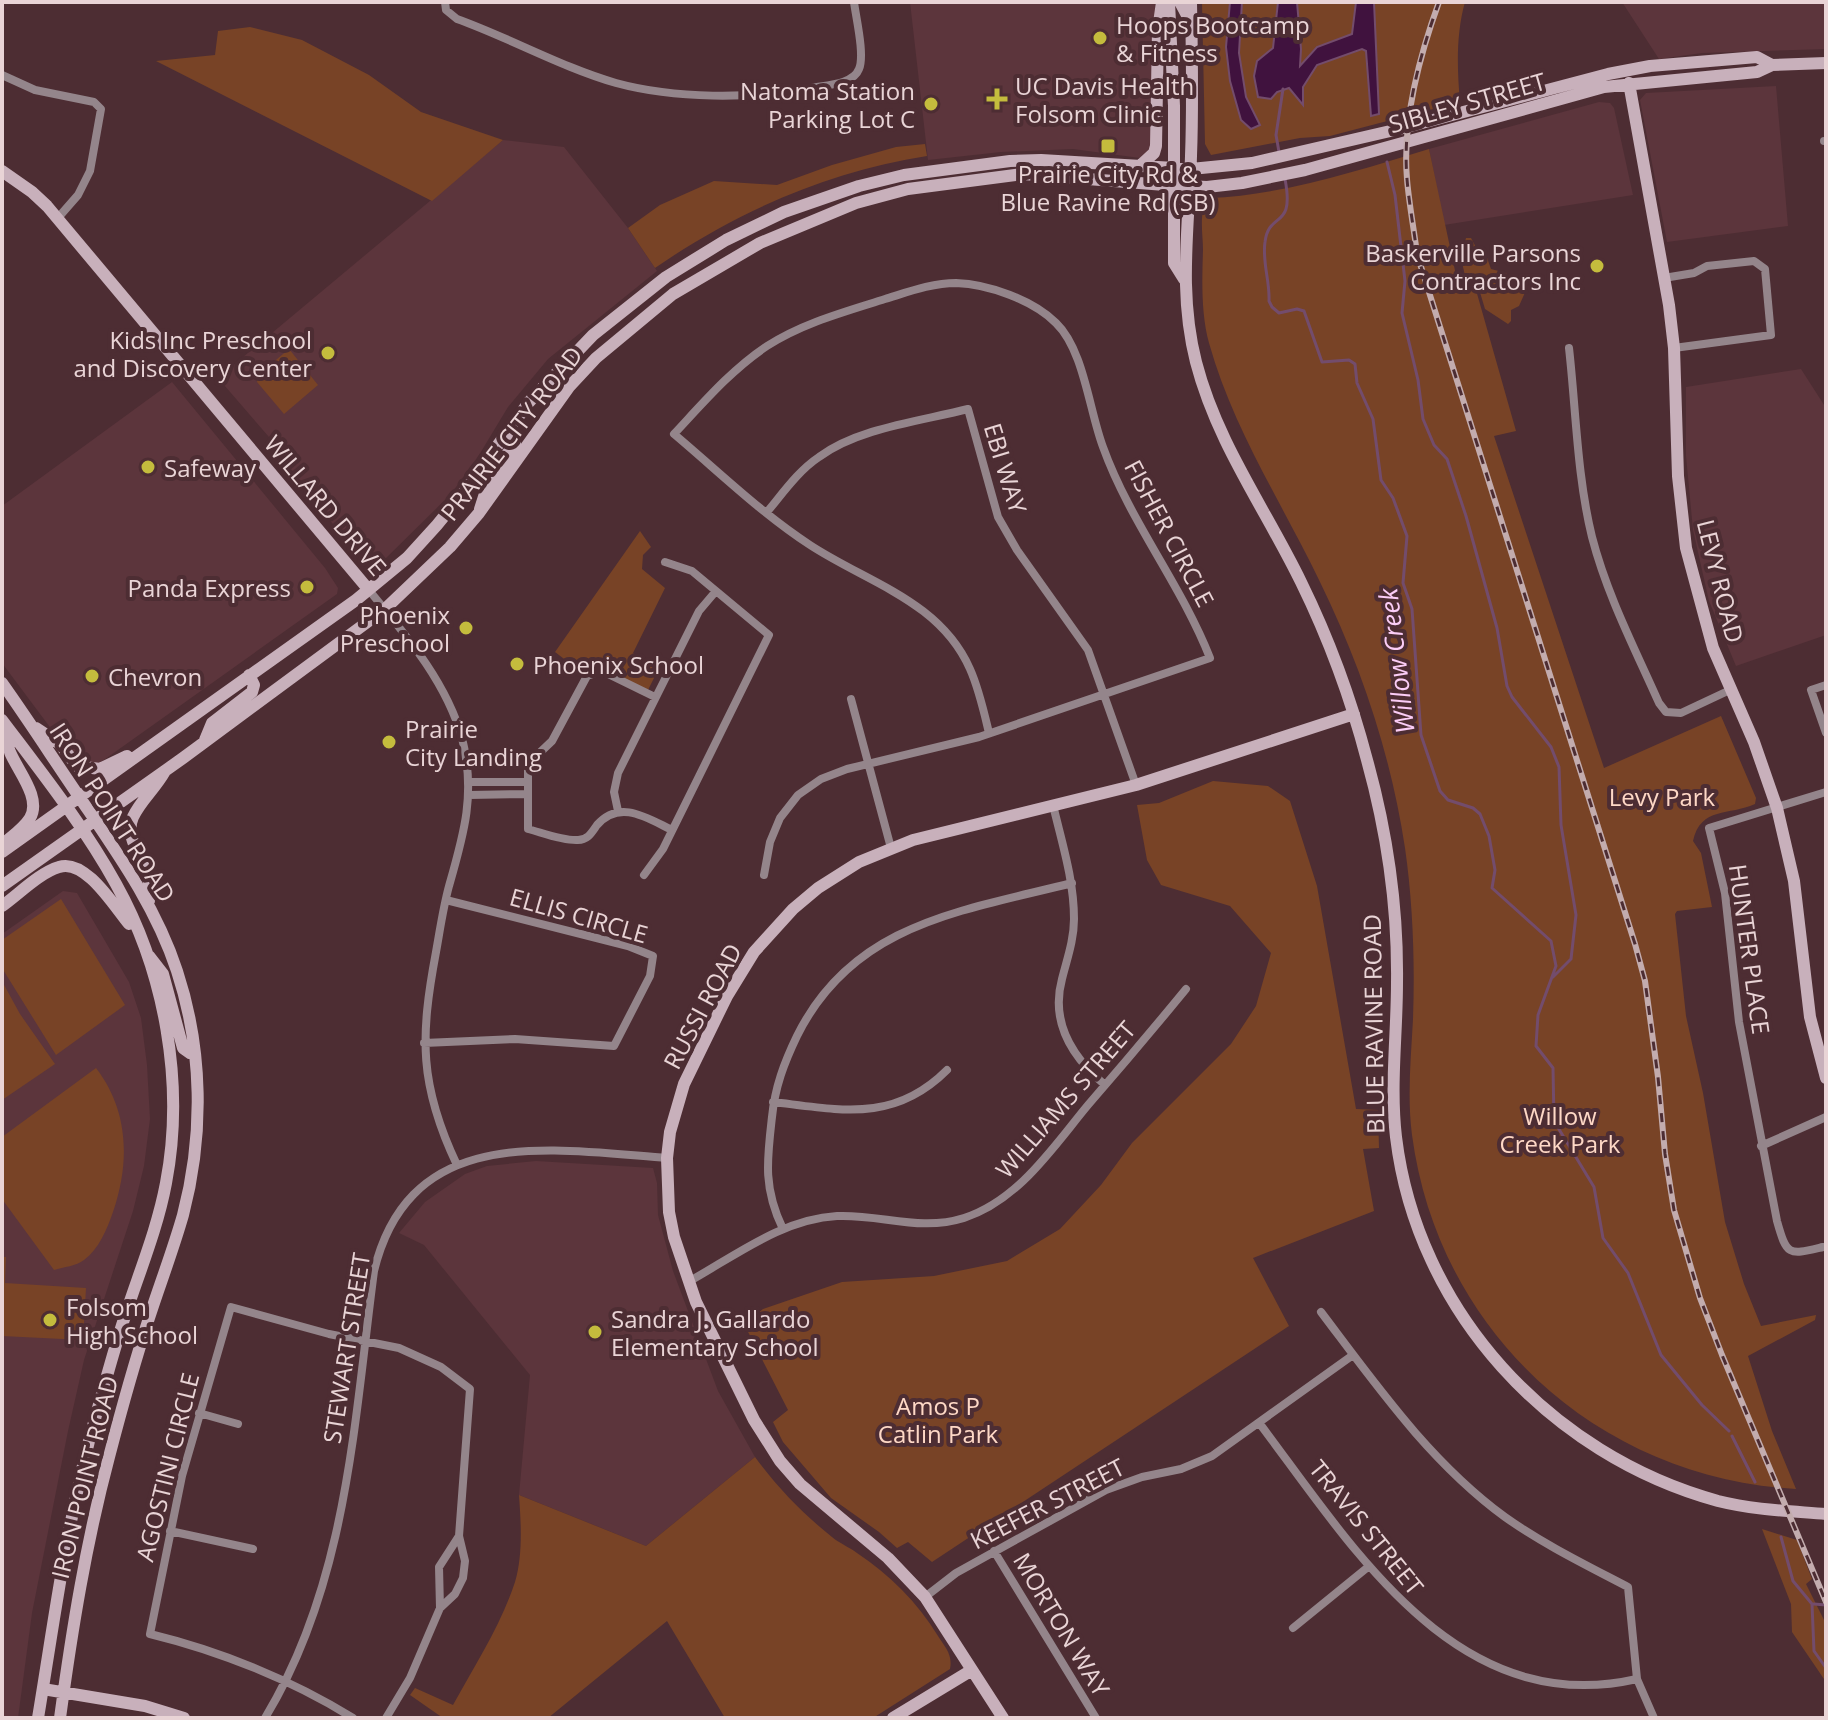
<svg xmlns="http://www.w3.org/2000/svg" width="1828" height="1720" font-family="'Open Sans',sans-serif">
  <rect width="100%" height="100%" fill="#4d2d33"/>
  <path fill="#5c353c" d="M910,2H1155L1153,149L1140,158L1073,149L1001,152L928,160Z
    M1622,2H1826V49L1702,53L1659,59Z
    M1776,86L1788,226L1667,242L1640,100L1646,93Z
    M1599,102L1610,103L1614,108L1633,195L1444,225L1429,149Z
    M503,140L564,147L628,228L657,271L548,359L508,407L479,455L451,494L383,561L366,562L286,470L282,452L218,378Z
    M1801,369L1826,408V635L1736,666L1709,601L1693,530L1686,456V387Z
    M172,382L325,568L338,588L337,594L101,762L92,766L73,758L2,663V506Z
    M63,891L77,893L129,982L141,1018L147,1065L150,1119L144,1166L133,1211L84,1360L68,1431L32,1613L18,1718H2V934Z
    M536,1161L653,1168L657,1183L658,1215L673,1271L718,1391L755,1457L646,1546L519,1495L530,1375L424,1245L399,1233L425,1202L465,1174L487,1166Z"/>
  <path fill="#784326" d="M1202,2H1465C1456,34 1457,69 1460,102L1330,136L1300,138L1211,155L1205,144Z
    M250,27L302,40L369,75L421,112L503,140L432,201L156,61L215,55L218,31Z
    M925,144L927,156C829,171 736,212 655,268L628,228L660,205L714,181L777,185L832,165L896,147Z
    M1429,149L1460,294L1476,290L1516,431L1494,436L1604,768L1721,716L1756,798L1755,804C1729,816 1701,806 1693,841L1701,853L1712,907L1677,911L1675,914L1686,1016L1703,1093L1725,1222L1744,1284L1761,1326L1816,1315L1815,1320L1748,1356L1772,1431L1796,1489C1598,1478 1438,1332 1412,1135C1407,1096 1411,1058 1413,1019C1415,962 1413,904 1405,848C1391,755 1361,666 1320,582C1282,503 1233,429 1209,343C1201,314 1202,280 1203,250C1203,234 1198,210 1209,198C1283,195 1357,171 1429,149Z
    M1466,238H1471L1478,251L1486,255L1491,269L1506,273L1527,288L1519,306L1511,310V321L1508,324L1485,309L1479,289L1466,280L1461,258Z
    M289,349L318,385L284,414L257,382L258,375Z
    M640,531L651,547L643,555L642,569L665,588L633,653L659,668L648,690L601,669L580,671L555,652Z
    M1213,781L1268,786L1290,801L1317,886L1356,1109L1378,1110L1379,1148L1363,1149L1374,1211L1253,1258L1289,1326L932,1562L908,1542L897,1548L879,1532L831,1498L783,1442L773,1422L788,1410L744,1324L763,1309L842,1282L934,1276L1007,1261L1060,1229L1101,1185L1132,1143L1231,1044L1256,1006L1271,953L1230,906L1161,885L1147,860L1137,805L1159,803Z
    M61,899L125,1005L56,1055L2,968V940Z
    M3,983L20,1014L55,1064L2,1100Z
    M96,1068C129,1111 130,1162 113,1212C107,1229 99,1249 84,1260C76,1266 64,1267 54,1270L2,1199V1137Z
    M2,1257H6L5,1283L86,1288L83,1340L2,1336Z
    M755,1457C777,1487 802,1513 832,1537C839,1543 849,1547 857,1553C890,1575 917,1602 938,1636C945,1647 953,1655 950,1669L873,1718H725L667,1621L548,1718H443L410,1695L415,1688L453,1705C475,1665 501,1625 515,1582C523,1555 521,1523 519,1495L646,1546Z
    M1762,1529L1797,1540L1812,1579L1806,1584L1826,1624V1682L1792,1632L1791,1604Z"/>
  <path fill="#40123e" stroke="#734c6c" stroke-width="2" d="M1230,2H1242L1239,53L1246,97L1260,125L1251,129L1241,120L1230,81L1226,47Z
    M1278,2H1297L1301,49L1300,66L1317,47L1352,34L1356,2H1374L1379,114L1371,116L1366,51L1362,49L1317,65L1303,87V105L1289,88L1277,92L1271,99L1258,97L1254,76L1257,61L1273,48Z"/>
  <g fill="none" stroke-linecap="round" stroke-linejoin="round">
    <path stroke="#734c6c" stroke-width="3" d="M1279,152L1276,135L1283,89
      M1387,162L1395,195L1405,281L1402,313L1418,380L1423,419L1434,445L1447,459L1466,516L1497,628L1507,686L1512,697L1551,747L1559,767L1561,825L1576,915L1571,959L1553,977
      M1285,179C1295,231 1269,210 1265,242C1262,262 1270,281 1269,301L1272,307L1279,313L1297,309L1304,311L1322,362L1349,360L1355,364L1357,383L1373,419L1381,480L1393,498L1407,536L1403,583L1412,609L1421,735L1440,791L1448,800L1473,808L1480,814L1489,836L1495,870L1492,888L1551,941L1556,966L1538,1015L1536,1046L1553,1068L1554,1121L1594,1187L1603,1238L1628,1273L1661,1355L1702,1405L1729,1431
      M1732,1436L1755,1482
      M1781,1537L1793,1581L1812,1604L1814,1651L1826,1668
      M1814,1604L1826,1605"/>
    <path stroke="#94858b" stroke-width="8" d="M445,2L446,10L457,19C510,38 561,67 616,83C675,99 750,99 810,88C825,85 853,85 859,69C865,55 856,18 854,2
      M2,75L35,90L94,102L101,109L90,171L78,195L57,219
      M1824,141H1826
      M1664,278L1694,273L1707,266L1754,261L1765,269L1771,335L1674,348
      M1569,348C1576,410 1577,476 1592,537C1607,595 1635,649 1659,703L1666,712L1681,713L1730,690
      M767,512C783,493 798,471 819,457C858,428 921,421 968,409L998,517L1017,550L1088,650L1136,785
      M368,589C405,634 446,681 462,738C476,793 464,834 449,886C443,908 440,930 436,952C420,1037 419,1085 457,1165
      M1826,685L1811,690L1826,733
      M655,697L606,673L598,672L587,676L552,741L531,761L528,769V829C543,833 563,841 578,840C588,840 592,832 597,825C620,799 647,818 672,830
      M851,699L891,848
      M468,782H528
      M469,795L528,794
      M1053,805C1062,843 1074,880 1074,919C1074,940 1067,959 1062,979C1050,1023 1073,1058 1105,1085
      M618,811L614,792L618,773L699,611L716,591
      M644,875L663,849L769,635L692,571L665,562
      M764,875L770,842L780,818L798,795L821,779L847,769L979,737L1210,658C1181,584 1130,522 1103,447C1089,410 1084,350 1056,323C1033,300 988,284 956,283C932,283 908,292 885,299C844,312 803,323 767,346C731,370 703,403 674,434C718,471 761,513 810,545C868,583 940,601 970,669C979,689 984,712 989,733
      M424,1043L515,1039L614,1046L650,976L653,956L628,946L446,900
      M773,1102C841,1110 894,1123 947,1070
      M1761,1146L1826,1117
      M783,1229C763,1188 767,1160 772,1117C775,1087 784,1063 797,1036C853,923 962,911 1072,883
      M1823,1247C1789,1255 1787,1257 1777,1221L1739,1022L1725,893L1709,828L1826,792
      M688,1282C735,1256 782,1219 837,1216C882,1214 919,1232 964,1218C1019,1200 1053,1147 1088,1105C1121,1067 1154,1028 1186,989
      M1321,1312C1377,1386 1430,1462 1505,1517C1543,1544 1586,1565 1628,1587L1637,1679L1654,1718
      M199,1413L238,1424
      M1260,1424C1352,1546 1456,1720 1637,1679
      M170,1531L253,1549
      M994,1551L1096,1718
      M925,1597L956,1573L1106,1490L1142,1477L1181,1469L1212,1456L1353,1355
      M440,1608L439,1567L459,1536
      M1293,1628L1368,1567
      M265,1718C347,1583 354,1423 374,1271C410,1123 550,1149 667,1158
      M353,1718C292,1680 220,1651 150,1634L182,1476L231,1307L329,1334L399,1348L441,1367L470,1389L459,1536L465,1561L463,1578L455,1594L440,1608L410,1678L386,1718"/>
    <path stroke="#c8b0bb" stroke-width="12" d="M1169,2L1174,106V263L1184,279
      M1180,2L1190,21
      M1191,2C1192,53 1193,105 1191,156C1189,227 1178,292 1196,362C1217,443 1265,508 1301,582C1329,639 1351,699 1367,760C1387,832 1398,909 1397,983C1397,1035 1390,1085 1396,1137C1417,1311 1550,1455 1718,1501C1754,1510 1790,1511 1826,1514
      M1629,83L1669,305L1674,348L1678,476L1686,548L1713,648L1754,742L1777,808L1794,881L1810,1017L1826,1078
      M1142,164L1154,153L1156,146L1158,30L1162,2
      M2,171L32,192L47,206L368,589
      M480,509L490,478L515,443L507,431
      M2,683C29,721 54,760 80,798C118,854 156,907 177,971C203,1050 204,1135 183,1215C173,1250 160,1284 149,1318C134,1364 121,1411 109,1457C86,1543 72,1630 60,1718
      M2,720C42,773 84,826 116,884C165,972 185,1084 166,1183C158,1226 141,1268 127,1310C115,1345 106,1380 96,1415C68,1514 55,1616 38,1718
      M36,728L60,744L77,766L100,769L127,756
      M205,740L212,723L252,692L254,685L249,675
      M2,845C11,837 24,828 30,818C42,798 17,770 10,752C7,745 7,735 5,727
      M2,852L356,600L407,558L437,525L464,492L529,402L593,335L666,277L726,240L784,212L859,186L904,175L1010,161L1041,160L1191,169L1252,163L1399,129L1608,74L1650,66L1757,57L1772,65
      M2,886L183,758L385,609L450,547L479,513L569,387L596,358L673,294L760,243L856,203L908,189L1023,174L1165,185L1207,187L1242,183L1305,170L1604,87L1757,72L1772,65L1826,63
      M149,901C149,892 150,884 148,876C142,856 124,837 133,817C141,800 155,789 165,771
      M2,906C19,894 39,873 59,867C85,858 114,906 129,924
      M149,956L163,974L183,1048L190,1053L195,1054
      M43,1689L145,1706L184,1718
      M893,1718L972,1670
      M1003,1718L925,1597L888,1558L800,1484L780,1461L754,1420L696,1302L674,1237L669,1212L667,1158L670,1132L684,1084L727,996L754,952L793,909L818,888L859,862L913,840L1136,785L1354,714"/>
    <g stroke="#c3acae" stroke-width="6">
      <path id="rail" d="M1439,2C1419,57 1402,120 1407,179C1409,204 1414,229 1417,254L1635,944L1645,981L1658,1077L1665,1154L1674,1210L1700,1298L1722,1355L1826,1602"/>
    </g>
    <use href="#rail" stroke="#4d2d33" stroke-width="3" stroke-dasharray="9" stroke-linecap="butt"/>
  </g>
  <g fill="#c4bc3d" stroke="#4d2d33" stroke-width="3">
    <circle cx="1100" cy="38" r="8"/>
    <path d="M993 87h8v8h8v8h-8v8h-8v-8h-8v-8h8z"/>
    <circle cx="931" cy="104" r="8"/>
    <rect x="1100" y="138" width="16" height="16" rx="4"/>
    <circle cx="1597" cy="266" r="8"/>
    <circle cx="328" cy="353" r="8"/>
    <circle cx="148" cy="467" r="8"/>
    <circle cx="307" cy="587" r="8"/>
    <circle cx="466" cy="628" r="8"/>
    <circle cx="517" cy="664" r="8"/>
    <circle cx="92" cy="676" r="8"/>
    <circle cx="389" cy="742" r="8"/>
    <circle cx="50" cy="1320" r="8"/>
    <circle cx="595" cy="1332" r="8"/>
  </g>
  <g text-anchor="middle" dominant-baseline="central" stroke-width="8" stroke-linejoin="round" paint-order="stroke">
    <g font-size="24" fill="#e9d4d6" stroke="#4d2d33" text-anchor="start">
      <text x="1116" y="24">Hoops Bootcamp<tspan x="1116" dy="28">&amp; Fitness</tspan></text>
      <text x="1015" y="85">UC Davis Health<tspan x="1015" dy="28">Folsom Clinic</tspan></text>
      <text x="915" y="90" text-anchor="end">Natoma Station<tspan x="915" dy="28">Parking Lot C</tspan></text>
      <text x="1108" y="173" text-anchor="middle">Prairie City Rd &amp;<tspan x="1108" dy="28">Blue Ravine Rd (SB)</tspan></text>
      <text x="1581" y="252" text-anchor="end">Baskerville Parsons<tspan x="1581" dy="28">Contractors Inc</tspan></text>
      <text x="312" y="339" text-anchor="end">Kids Inc Preschool<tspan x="312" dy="28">and Discovery Center</tspan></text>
      <text x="164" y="467">Safeway</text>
      <text x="291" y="587" text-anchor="end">Panda Express</text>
      <text x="450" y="614" text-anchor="end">Phoenix<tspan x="450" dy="28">Preschool</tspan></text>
      <text x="533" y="664">Phoenix School</text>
      <text x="108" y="676">Chevron</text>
      <text x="405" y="728">Prairie<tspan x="405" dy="28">City Landing</tspan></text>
      <text x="66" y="1306">Folsom<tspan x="66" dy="28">High School</tspan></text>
      <text x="611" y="1318">Sandra J. Gallardo<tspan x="611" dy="28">Elementary School</tspan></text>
    </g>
    <g font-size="24" fill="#e9d4d6" stroke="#4d2d33">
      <text transform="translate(1467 102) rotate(-16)">SIBLEY STREET</text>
      <text transform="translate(511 433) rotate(-52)">PRAIRIE CITY ROAD</text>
      <text transform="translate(1006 468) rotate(73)">EBI WAY</text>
      <text transform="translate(326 505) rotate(50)">WILLARD DRIVE</text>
      <text transform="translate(1170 533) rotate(62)">FISHER CIRCLE</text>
      <text transform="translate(1721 581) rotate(76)">LEVY ROAD</text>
      <text transform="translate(113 812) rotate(57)">IRON POINT ROAD</text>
      <text transform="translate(579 915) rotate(16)">ELLIS CIRCLE</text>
      <text transform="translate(1750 949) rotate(82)">HUNTER PLACE</text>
      <text transform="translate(702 1006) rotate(-62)">RUSSI ROAD</text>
      <text transform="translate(1373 1024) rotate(-91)">BLUE RAVINE ROAD</text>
      <text transform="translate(1065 1099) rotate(-49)">WILLIAMS STREET</text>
      <text transform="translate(346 1348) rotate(-81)">STEWART STREET</text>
      <text transform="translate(167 1467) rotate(-76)">AGOSTINI CIRCLE</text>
      <text transform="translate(84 1477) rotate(-76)">IRON POINT ROAD</text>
      <text transform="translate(1047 1503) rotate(-27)">KEEFER STREET</text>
      <text transform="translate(1367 1527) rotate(51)">TRAVIS STREET</text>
      <text transform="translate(1062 1624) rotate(59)">MORTON WAY</text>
    </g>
    <g font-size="24" fill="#fed8c6" stroke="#4d2d33">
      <text x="1662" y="796">Levy Park</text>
      <text x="1560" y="1115">Willow<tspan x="1560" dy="28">Creek Park</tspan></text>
      <text x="938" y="1405">Amos P<tspan x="938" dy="28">Catlin Park</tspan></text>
    </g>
    <g font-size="26" font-style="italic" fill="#fbcdf6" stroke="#4d2d33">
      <text transform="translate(1396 661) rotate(-97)">Willow Creek</text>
    </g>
  </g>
  <rect width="1828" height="1720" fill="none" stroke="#e9d4d6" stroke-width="8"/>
</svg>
